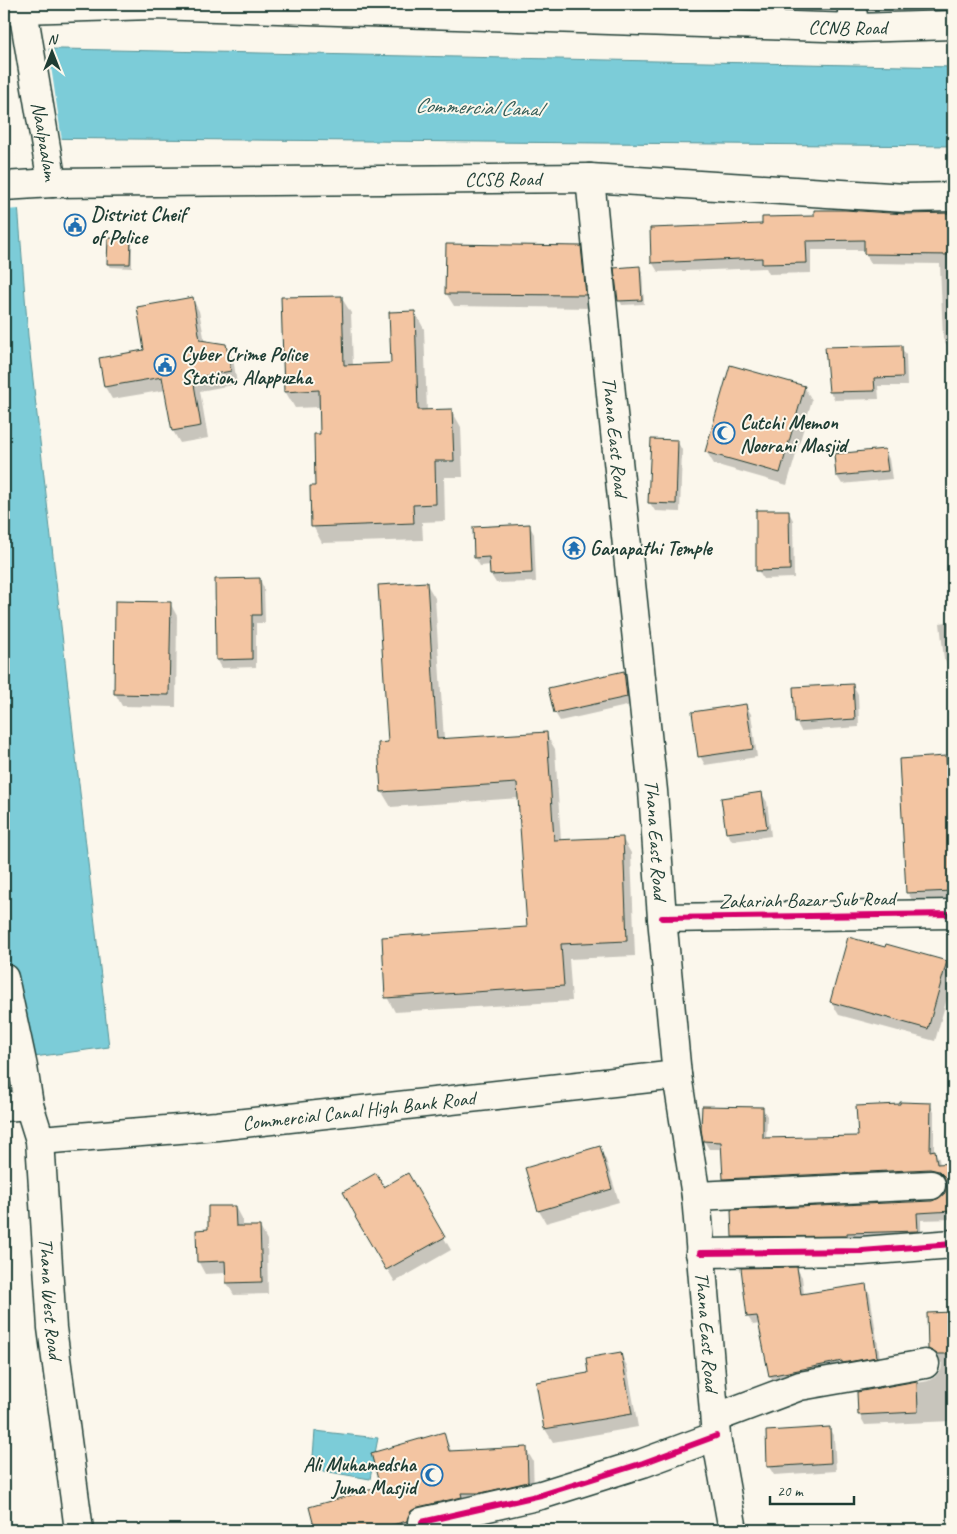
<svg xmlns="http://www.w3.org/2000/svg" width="957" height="1534" font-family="Caveat,sans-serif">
  <rect width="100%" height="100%" fill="#fbf7ec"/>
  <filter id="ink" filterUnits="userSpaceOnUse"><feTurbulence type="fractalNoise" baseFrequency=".02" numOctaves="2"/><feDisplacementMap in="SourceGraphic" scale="10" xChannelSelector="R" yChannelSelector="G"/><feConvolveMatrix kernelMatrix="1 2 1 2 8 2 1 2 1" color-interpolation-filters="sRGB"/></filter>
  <g filter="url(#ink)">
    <path fill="#7cccd8" stroke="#579396" d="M62,49L953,67V146L13,138L28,336L109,1047L4,1061V927L8,924L4,895V50Z
      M315,1431L378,1438L370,1479L312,1469Z"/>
    <path fill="#fbf7ec" d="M48,46L62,141L15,140L20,209L4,210L5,94L4,47Z"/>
    <path fill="#0003" d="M745,4H795V6Z
      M869,4H953V6L873,10Z
      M953,214V348H949L943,339L940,264L871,263L865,253V250H811V273L769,274L766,268L658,272L652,262L763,225L905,215Z
      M130,240L132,244V268L111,267L108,264Z
      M580,247L588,260L592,308L454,306L446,293Z
      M639,267L642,271L644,304L622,305L620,301L616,269Z
      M341,297L351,313L353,366L393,364L415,312L424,329L427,411H452L461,427L463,477H444L445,521L422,522L423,540L322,543L313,526L321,435L320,407L295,408L285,391Z
      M192,298L199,311L205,342L225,345L233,358L237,384L200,391L208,438L180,443L173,431L166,390L112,399L105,387L146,351Z
      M901,347L906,355L907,386H878L879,399L835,400L830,392Z
      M804,387L812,400L787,485L714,464L706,451Z
      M677,441L682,450L680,512L655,511L650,503Z
      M885,450L889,459L892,479L842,484L837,476Z
      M788,511L793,520L794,578L763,579L758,570Z
      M529,525L534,534L536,582L496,583L491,575V565L480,566L475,557Z
      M260,580L264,588L265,623H256V667L222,668L217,659Z
      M426,583L435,598L444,740L546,734L555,749L561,841L622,838L631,853L635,956L569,959L572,1001L395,1012L387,997L528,928L520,798L391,807L382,792L389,743Z
      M170,603L177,616L176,707L122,706L115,693Z
      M953,621V667H949L944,659L940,623Z
      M623,672L628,680L631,705L560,721L555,713Z
      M853,685L858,694L859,727L801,731L796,722Z
      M746,706L751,714L757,757L705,765L700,756Z
      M945,757L947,761H953V903L915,905L908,893Z
      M762,794L767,802L771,836L732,841L727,832Z
      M946,962L953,974V977L935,1041L839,1015L831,1002Z
      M930,1104L934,1112V1151L939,1159L940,1165L953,1164V1219L921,1220V1238L738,1244L734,1237L932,1202L940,1199L946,1193L947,1182L944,1179L935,1177L729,1186L724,1179L723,1149H709L704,1141L763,1109L767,1116L766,1140L859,1137Z
      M599,1147L606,1160L619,1202L546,1223L539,1211Z
      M407,1174L451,1250L395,1282L356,1217L384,1188Z
      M235,1207L242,1220V1228L260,1227L267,1240L268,1294L234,1295L227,1283V1273L205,1274L198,1261L210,1230Z
      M797,1269L802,1277L804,1295L865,1285L870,1294L881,1365L775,1384L770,1376L760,1324L753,1325L748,1317Z
      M953,1313V1444L951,1421L865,1425L859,1414L858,1393L928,1381L935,1377L941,1370L942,1363L936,1360L929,1349L928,1314Z
      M620,1353L627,1366L638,1427L553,1442L545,1429L537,1383L590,1374Z
      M829,1428L834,1437L836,1471L774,1475L769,1467Z
      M443,1434L452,1452L526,1449L533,1461L534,1494L414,1530H316L310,1508L382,1488Z"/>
    <path fill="#f3c5a2" stroke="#1f3d34" d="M814,210H845L905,214L953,213V255L864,254V240L806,241L807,263L762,264V258L651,263L650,228L762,224V217L814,216Z
      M108,238L131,239L130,264H107Z
      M446,244L581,246L586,295L445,294Z
      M640,266L642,300L618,301L614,268Z
      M342,296L344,365L391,363L389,312L415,311L418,410L452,409L454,461H435L436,504L413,505L414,523L311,527L310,486H315L314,434H320L319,390L284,392L281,297Z
      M193,297L200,340L226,344L231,371L193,378L201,426L172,431L162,377L104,387L99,358L144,350L137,307Z
      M902,345L903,377L874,378L875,391L829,392L825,347Z
      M730,365L805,386L780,473L705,452Z
      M651,439L678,440L676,504L648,503Z
      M885,449L888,471L836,476L834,454Z
      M756,510H789L790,570L756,571Z
      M530,524L532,573L490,575L489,557L474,558L473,527Z
      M260,578L261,615H252V659L216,660L215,579Z
      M427,582L437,739L547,732L554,840L623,837L627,941L561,944L564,986L385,998L382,937L527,927L517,783L381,792L378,743L388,742L378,585Z
      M115,601L171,602L169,695L114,694Z
      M624,671L627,697L554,713L548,688Z
      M853,684L855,719L795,723L793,687Z
      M746,704L753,749L698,757L692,712Z
      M946,756L953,891L906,893L899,759Z
      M762,792L767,828L726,833L721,798Z
      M848,937L885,947L886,944L947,961L928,1029L830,1002Z
      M900,1102L931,1103L930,1151L935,1150L937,1164L953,1163V1211L917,1213L918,1231L847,1233V1236L732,1237L731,1210L932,1201L939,1198L945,1193L947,1184L944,1176L939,1171L930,1169L723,1179L721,1142L703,1141L701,1129L702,1106L763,1107V1138L858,1136L856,1106L900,1104Z
      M600,1146L612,1189L538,1211L525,1168Z
      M376,1173L384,1187L408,1173L445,1237L386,1270L355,1217L356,1216L343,1192Z
      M208,1206H235L236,1226H260L262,1282L226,1283L225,1261L197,1262L196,1230L208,1229Z
      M797,1267L801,1294L866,1284L877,1357L842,1363V1361L769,1376L757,1316L747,1317L741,1268Z
      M953,1312V1354H937L928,1349L927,1313Z
      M621,1352L632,1414L544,1429L536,1382L588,1373L586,1358Z
      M917,1381L918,1412L858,1415L857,1392Z
      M830,1427L831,1463L767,1467L766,1431Z
      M444,1432L449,1451L527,1447L528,1482L481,1493H461L462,1497L418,1507L411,1511L407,1521L374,1530H315L309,1507L380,1487L371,1453Z"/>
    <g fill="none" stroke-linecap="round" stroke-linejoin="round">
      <g stroke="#1f3d34" stroke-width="31">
        <path id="street" d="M851,4L855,28
          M662,918L953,914
          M696,1196L931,1185
          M700,1253L862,1251L953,1244
          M715,1418L800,1386L925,1364
          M422,1522L541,1495L643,1463L716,1436"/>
      </g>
      <g stroke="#1f3d34" stroke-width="31">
        <g id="secondary">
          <path id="s1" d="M22,4L52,183"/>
          <path id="s2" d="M4,11L22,9L153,5L855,28L953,25"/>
          <path id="s3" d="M590,178L612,404L653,791L662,918L677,1075L696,1196L716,1436L733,1530"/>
          <path id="s4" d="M4,186L52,183L590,178L905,198L953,197"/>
          <path id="s5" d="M4,978L23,1067L29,1105L40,1140L52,1328L79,1530"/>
          <path d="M4,1107L29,1105"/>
          <path id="s6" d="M40,1140L217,1126L677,1075"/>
        </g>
      </g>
      <use href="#street" stroke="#fbf7ec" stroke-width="28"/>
      <use href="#secondary" stroke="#fbf7ec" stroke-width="28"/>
      <g stroke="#fbf7ec" stroke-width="9">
        <path id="cycleway" d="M662,918L953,914
          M700,1253L862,1251L953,1244
          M422,1522L541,1495L643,1463L716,1436"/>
      </g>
      <use href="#cycleway" stroke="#d6006c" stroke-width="6"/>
    </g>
  </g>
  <defs>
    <g id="civic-ring" transform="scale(1.125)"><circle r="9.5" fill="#fbf7ec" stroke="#1f6fb2" stroke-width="1.5"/><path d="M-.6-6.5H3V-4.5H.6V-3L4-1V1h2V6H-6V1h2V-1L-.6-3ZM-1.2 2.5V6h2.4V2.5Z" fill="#1f6fb2"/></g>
    <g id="mosque-ring" transform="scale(1.125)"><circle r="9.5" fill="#fbf7ec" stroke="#1f6fb2" stroke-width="1.5"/><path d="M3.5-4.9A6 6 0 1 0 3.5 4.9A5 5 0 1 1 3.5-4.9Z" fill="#1f6fb2"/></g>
    <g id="temple-ring" transform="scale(1.125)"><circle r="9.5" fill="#fbf7ec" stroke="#1f6fb2" stroke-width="1.5"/><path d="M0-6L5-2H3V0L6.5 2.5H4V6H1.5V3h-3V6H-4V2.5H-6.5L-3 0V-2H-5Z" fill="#1f6fb2"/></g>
  </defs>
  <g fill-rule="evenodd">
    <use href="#civic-ring" x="75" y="225"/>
    <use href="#civic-ring" x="165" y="365"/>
    <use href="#mosque-ring" x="724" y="433"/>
    <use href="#temple-ring" x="574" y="548"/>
    <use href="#mosque-ring" x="432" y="1475"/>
  </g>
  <g text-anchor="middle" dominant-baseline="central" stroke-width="4" stroke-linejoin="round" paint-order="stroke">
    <g font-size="20" fill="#1f3d34" stroke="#fbf7ec">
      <text stroke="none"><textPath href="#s2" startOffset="844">CCNB Road</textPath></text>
      <text stroke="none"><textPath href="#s1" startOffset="139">Naalpaalam</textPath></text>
      <text stroke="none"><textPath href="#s4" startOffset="499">CCSB Road</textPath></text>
      <text stroke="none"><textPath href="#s3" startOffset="260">Thana East Road</textPath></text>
      <text stroke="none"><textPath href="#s3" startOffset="665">Thana East Road</textPath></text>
      <text transform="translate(807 900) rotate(-1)">Zakariah Bazar Sub Road</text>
      <text stroke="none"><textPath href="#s6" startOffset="320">Commercial Canal High Bank Road</textPath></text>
      <text stroke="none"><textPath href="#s5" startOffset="325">Thana West Road</textPath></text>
      <text stroke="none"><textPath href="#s3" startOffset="1160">Thana East Road</textPath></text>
    </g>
    <g font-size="20" font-weight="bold" fill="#1f3d34" stroke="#fbf7ec" text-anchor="start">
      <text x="91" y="214">District Cheif<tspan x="91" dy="23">of Police</tspan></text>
      <text x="181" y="354">Cyber Crime Police<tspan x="181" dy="23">Station, Alappuzha</tspan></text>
      <text x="740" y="422">Cutchi Memon<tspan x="740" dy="23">Noorani Masjid</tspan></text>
      <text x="590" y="548">Ganapathi Temple</text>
      <text x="416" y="1464" text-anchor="end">Ali Muhamedsha<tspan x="416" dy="23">Juma Masjid</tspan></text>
    </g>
    <g font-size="21" font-style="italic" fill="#325a55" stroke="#fbf7ec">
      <text transform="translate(478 107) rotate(2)">Commercial Canal</text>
    </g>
  </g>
  <rect width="957" height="1534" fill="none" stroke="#fbf7ec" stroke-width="20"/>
  <rect x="10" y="10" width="937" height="1514" fill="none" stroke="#1f3d34" stroke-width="2" filter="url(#ink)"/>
  <g transform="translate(52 52)" stroke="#fbf7ec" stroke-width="4" paint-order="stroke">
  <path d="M0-4L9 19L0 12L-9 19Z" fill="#1f3d34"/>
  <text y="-8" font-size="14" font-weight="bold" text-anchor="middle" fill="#1f3d34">N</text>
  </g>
  <path d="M770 1496v8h84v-8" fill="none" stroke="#1f3d34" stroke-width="2.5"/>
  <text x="777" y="1496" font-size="15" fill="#1f3d34" stroke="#fbf7ec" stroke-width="4" paint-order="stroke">20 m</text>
</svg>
